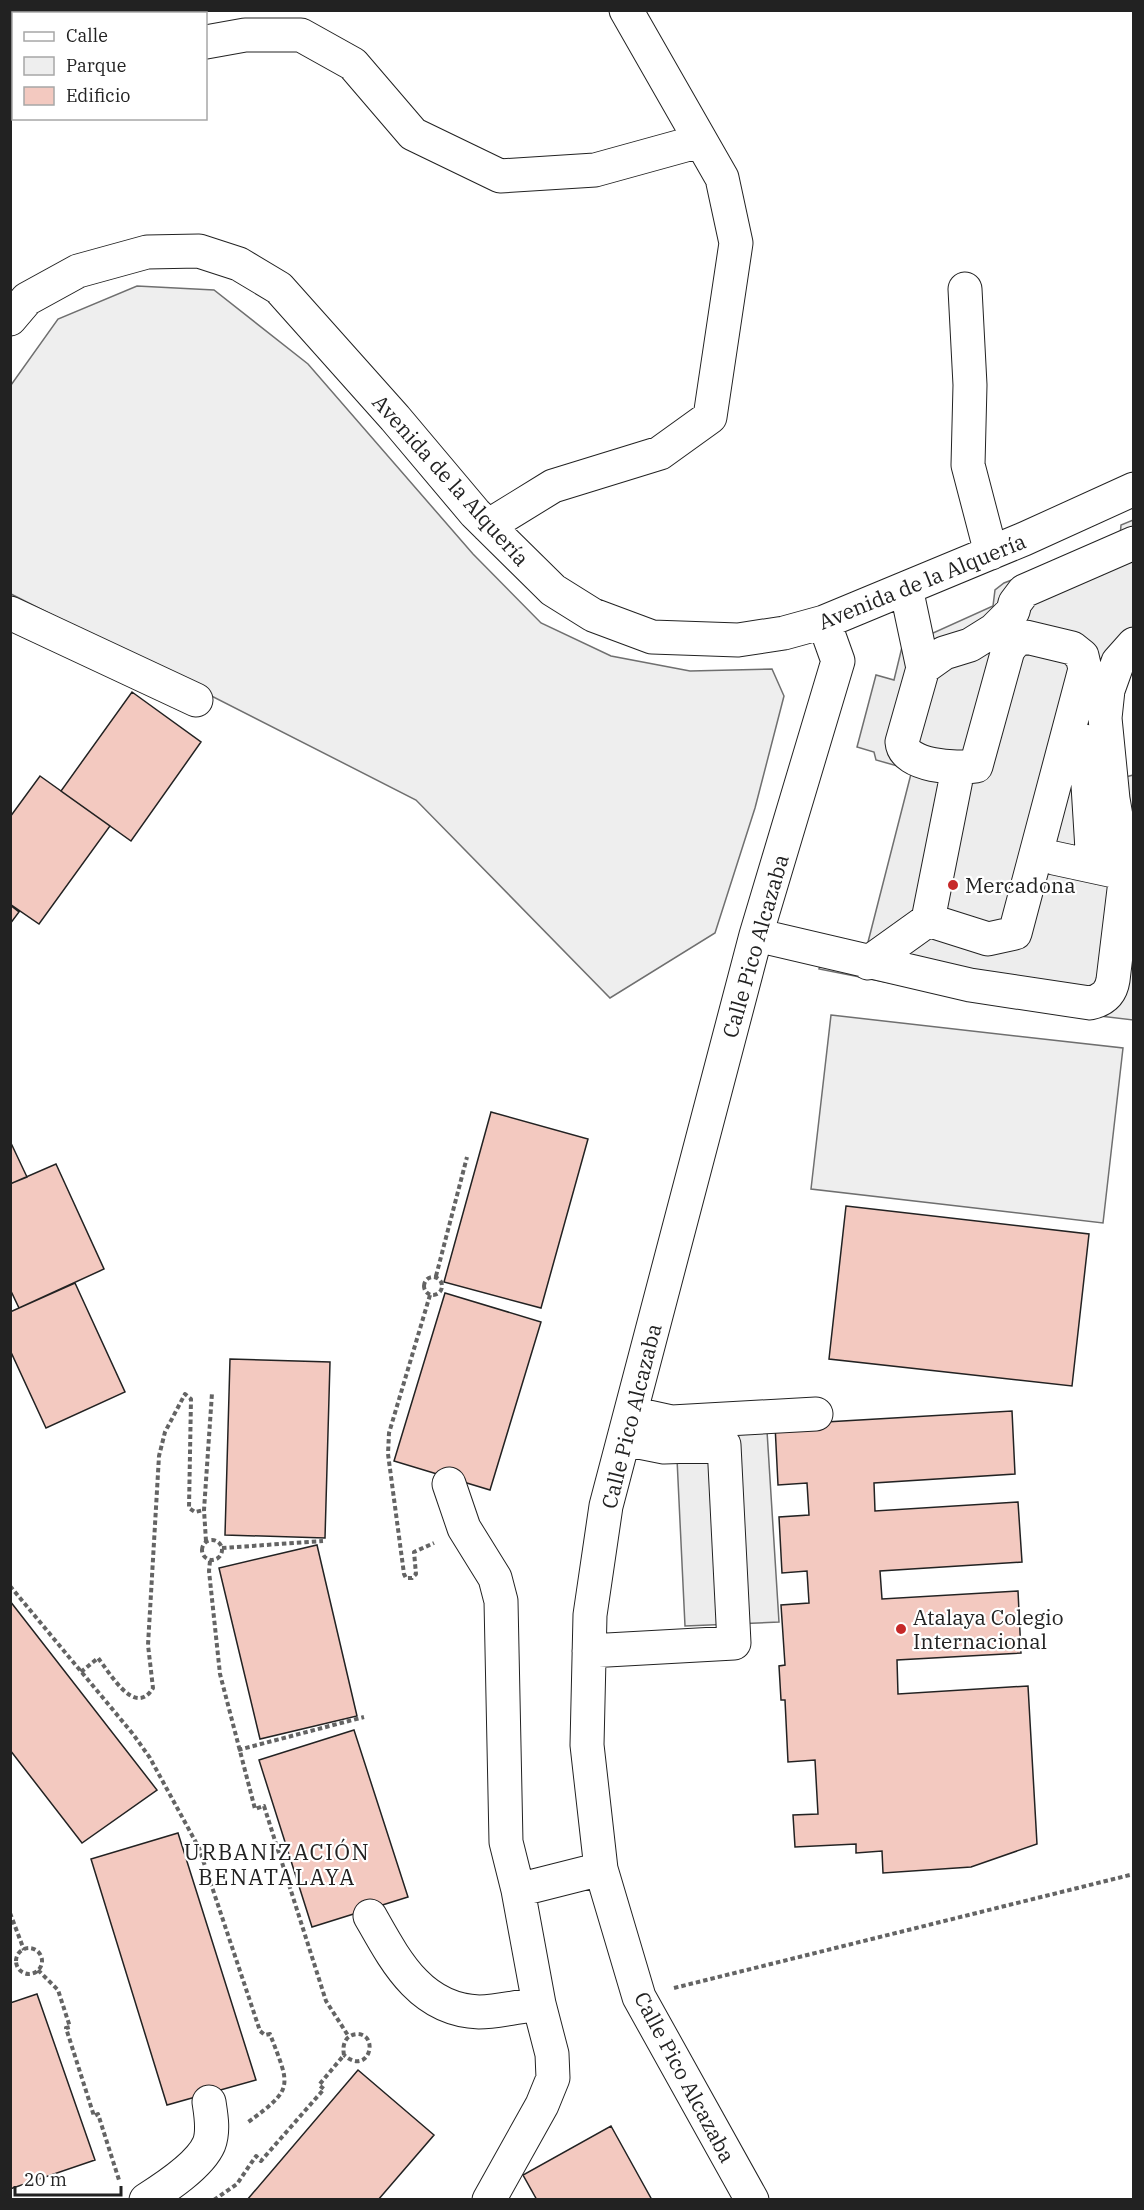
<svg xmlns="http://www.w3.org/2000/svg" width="1144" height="2210" font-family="'IBM Plex Serif',serif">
  <rect width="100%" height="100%" fill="#fff"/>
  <path fill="#eee" stroke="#6f6f6f" stroke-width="1.5" d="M137,286L214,290L308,364L473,554L541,623L611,656L690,671L772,669L784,696L755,808L715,933L610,998L416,800L11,594V385L58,319Z
    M831,1015L1123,1048L1103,1223L811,1189Z"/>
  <path fill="#ededed" stroke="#6f6f6f" stroke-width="1.5" d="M1133,520V669L1128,676L1117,707L1122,778L1133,775V1020L991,1003L819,969L827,936L867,946L912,770L876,760L874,752L857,747L876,675L894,680L902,647L993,606L995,590L1004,583L1120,537L1121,525Z
    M767,1431L779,1622L685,1626L677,1459L697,1435Z"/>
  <path fill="#f3c9c0" stroke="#222" stroke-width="1.5" d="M132,692L201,742L131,841L61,791Z
    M40,776L110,826L39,924L10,904V817Z
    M10,905L19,912L10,924Z
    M491,1112L588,1139L541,1308L444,1282Z
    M10,1141L27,1177L10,1184Z
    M56,1164L104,1269L19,1308L10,1289V1184Z
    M846,1206L1089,1234L1072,1386L829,1359Z
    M75,1283L125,1392L46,1428L10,1350V1312Z
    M445,1293L541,1322L490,1490L394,1461Z
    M230,1359L330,1362L325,1538L225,1535Z
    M1012,1411L1015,1474L874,1483L875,1511L1018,1502L1022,1562L880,1571L882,1599L1018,1591L1021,1653L897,1660L898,1694L1028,1686L1037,1844L971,1867L883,1873L882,1851L856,1853V1844L795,1847L793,1815L818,1814L815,1760L788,1762L785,1700H781L779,1666L785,1665L781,1605L809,1603L807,1571L782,1573L779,1517L809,1515L807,1483L778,1485L775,1425Z
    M317,1545L357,1716L260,1739L219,1568Z
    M10,1601L157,1790L82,1843L10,1750Z
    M354,1730L408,1897L312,1927L259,1760Z
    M178,1833L256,2080L167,2105L91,1859Z
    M37,1994L95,2160L10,2189V2003Z
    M358,2070L434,2135L378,2200H247Z
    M611,2126L652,2200H537L523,2175Z"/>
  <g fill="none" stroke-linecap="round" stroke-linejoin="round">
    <g stroke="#222" stroke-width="35">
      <path id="minor" d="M206,42L245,35H301L353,64L413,134L500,176L595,170L700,141
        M965,289L970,385L968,465L991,553
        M10,319L27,299L78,271L147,252L199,251L239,264L279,288L395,418L475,513L553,590L593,615L652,637L738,640L784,633L824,622L1024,539L1134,489
        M488,526L553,486L660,453L710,417L736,243L722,178L626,10
        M906,588L923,668
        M10,613L196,700
        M1080,739L1086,753L1093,866
        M1054,858L1114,871
        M928,920L958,769
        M756,935L970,985L1090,1003C1103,1000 1111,993 1113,980L1126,873L1113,799L1105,718L1108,690L1118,662L1134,644
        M868,963L928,920L988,939L1015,933L1085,669L1082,656L1072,648L1026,637L1015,641L1008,650L976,766C957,769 904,767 902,742L923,668L944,653L970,645L994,630L1013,611L1015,603L1024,591L1134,543
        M631,1413L672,1422L816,1414
        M449,1484L464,1528L495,1578L501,1601L506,1842L518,1890
        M589,1651L734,1643L724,1445L664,1447L624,1439
        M370,1916C395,1960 420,2010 479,2012C498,2012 520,2006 539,2004
        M146,2200C165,2188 200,2165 209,2144C214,2131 211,2115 209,2102
        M489,2200L542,2105L553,2078L552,2054L539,2004L518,1890L601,1869
        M752,2200L639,1997L601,1869L587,1745L590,1615L606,1506L756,935L838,661L824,622"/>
    </g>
    <path stroke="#646464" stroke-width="4" stroke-dasharray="4.5 3" stroke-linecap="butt" d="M436,1276L467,1157
      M424 1286a9 9 0 1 1 18 0a9 9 0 1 1-18 0Z
      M430,1295L389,1433L388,1454L404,1574L406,1578H412L416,1574L414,1552L434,1543
      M202 1550a10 10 0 1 1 20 0a10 10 0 1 1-20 0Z
      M206,1541L204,1510L212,1393
      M222,1548L323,1541
      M210,1561L209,1571L220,1674L255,1809L264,1806L326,2001L349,2037
      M10,1586L133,1734L150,1758L199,1848L260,2031L265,2035L270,2034C290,2087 295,2088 247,2123
      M81,1672L98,1658C110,1673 135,1718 153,1688L148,1645L159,1456L165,1432L185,1394L191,1399L189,1508L195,1512L204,1510
      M238,1750L364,1717
      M10,1913L24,1950
      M16 1961a13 13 0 1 1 26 0a13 13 0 1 1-26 0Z
      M38,1970L58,1990L70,2027L66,2028L94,2116L98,2114L119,2180
      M674,1988L1134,1874
      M214,2200L237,2184L256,2156L261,2161L324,2089L319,2085L344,2055C342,2045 345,2035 357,2034C380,2034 369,2077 344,2055"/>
    <use href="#minor" stroke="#fff" stroke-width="33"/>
  </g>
  <g fill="#c62828" stroke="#fff" stroke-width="2">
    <circle cx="953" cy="885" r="6"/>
    <circle cx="901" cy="1629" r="6"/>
  </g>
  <g text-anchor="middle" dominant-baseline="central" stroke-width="4.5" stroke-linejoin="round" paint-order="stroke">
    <g font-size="21" fill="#222" stroke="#fff">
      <text transform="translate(451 480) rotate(48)">Avenida de la Alquería</text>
      <text transform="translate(922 581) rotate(-22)">Avenida de la Alquería</text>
      <text transform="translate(755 946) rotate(-74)">Calle Pico Alcazaba</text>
      <text transform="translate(631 1416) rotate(-76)">Calle Pico Alcazaba</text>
      <text transform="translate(685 2077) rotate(62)">Calle Pico Alcazaba</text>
    </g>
    <g font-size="21" fill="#222" stroke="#fff" text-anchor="start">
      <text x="965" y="885">Mercadona</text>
      <text x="913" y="1617">Atalaya Colegio<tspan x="913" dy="24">Internacional</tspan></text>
    </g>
    <g font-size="22" letter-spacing="1.5" fill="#222" stroke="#fff">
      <text x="277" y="1851">URBANIZACIÓN<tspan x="277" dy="25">BENATALAYA</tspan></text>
    </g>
  </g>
  <rect width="1144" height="2210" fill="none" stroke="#222222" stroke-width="24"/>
  <rect x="12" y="12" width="195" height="108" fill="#ffffff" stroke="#a7a7a7" stroke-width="1.5"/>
  <rect x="24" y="32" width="30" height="9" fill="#ffffff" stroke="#a7a7a7" stroke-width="1.5"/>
  <text x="66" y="42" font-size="18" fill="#222222">Calle</text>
  <rect x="24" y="57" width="30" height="18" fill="#eeeeee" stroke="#a7a7a7" stroke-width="1.5"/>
  <text x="66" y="72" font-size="18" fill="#222222">Parque</text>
  <rect x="24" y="87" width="30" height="18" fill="#f3c9c0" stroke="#a7a7a7" stroke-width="1.5"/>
  <text x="66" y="102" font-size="18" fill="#222222">Edificio</text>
  <path d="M15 2186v9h106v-9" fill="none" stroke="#222222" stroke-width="3"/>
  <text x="24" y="2186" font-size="18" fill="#222222" stroke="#ffffff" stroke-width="4.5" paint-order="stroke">20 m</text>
</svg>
